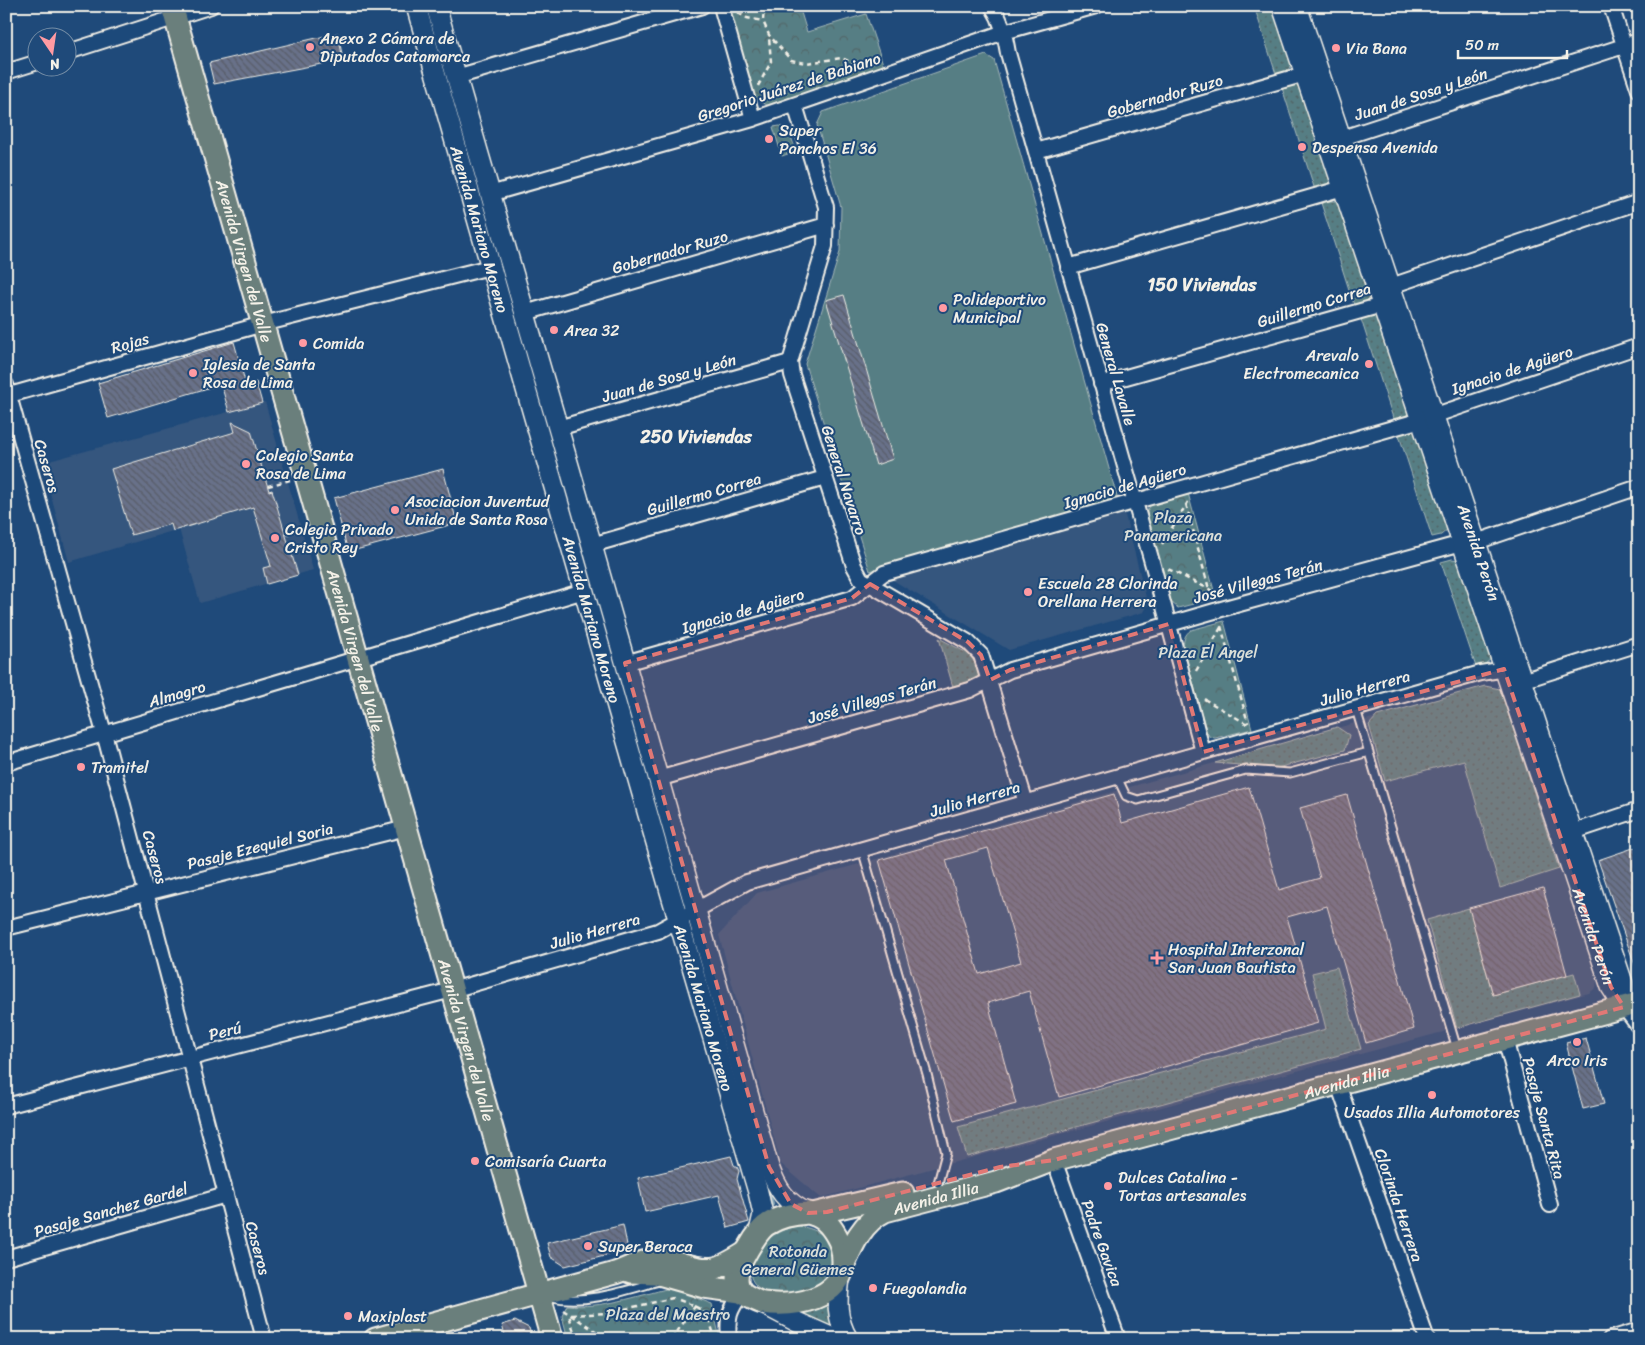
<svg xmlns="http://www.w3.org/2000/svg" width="1645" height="1345" font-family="Sriracha,sans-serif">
  <defs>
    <pattern id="grass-dots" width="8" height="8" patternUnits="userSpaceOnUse" patternTransform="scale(1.25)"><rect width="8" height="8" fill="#577e84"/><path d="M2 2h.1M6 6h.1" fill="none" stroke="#516668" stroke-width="1.8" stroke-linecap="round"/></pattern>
    <pattern id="park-crowns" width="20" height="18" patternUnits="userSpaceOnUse" patternTransform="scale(1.25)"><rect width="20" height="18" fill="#577e84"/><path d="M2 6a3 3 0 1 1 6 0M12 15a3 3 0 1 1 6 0" fill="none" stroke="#516668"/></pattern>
    <pattern id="building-back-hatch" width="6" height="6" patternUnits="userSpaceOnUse" patternTransform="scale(1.25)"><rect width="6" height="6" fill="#687189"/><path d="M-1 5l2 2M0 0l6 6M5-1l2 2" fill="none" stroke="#585c68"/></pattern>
  </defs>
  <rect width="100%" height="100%" fill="#1f4a7a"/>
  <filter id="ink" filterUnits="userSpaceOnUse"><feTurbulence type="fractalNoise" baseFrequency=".02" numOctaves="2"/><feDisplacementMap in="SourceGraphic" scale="10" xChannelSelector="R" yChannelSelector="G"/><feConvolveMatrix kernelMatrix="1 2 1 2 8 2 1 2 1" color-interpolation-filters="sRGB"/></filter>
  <g filter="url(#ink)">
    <path fill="#35567e" d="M265,402L313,570L200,603L179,529L69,562L42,463Z
      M1120,513L1125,515L1148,605L1144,612L1009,650L891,579Z
      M1485,686L1500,689L1597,980L1596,988L1589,993L821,1198L781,1164L719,935L757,893Z"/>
    <path fill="url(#grass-dots)" stroke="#a6b8b6" d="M1254,6H1275L1292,57V66L1285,72L1276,74Z
      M1291,85L1298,86L1303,90L1332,173L1331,182L1325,187L1315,190L1282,88Z
      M780,126L789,131L796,151L782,156L773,127Z
      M1330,201H1337L1342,205L1370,297L1364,303L1354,305L1321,203Z
      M1370,316L1377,317L1409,413L1403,418L1394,421L1361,319Z
      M1408,430L1415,431L1420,436L1448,521V529L1441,535L1432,537L1398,432Z
      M1452,559L1458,560L1491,659L1485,664L1476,667L1441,562Z
      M939,638L969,654L980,671L977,679L953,687Z
      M1485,686L1500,689L1559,869L1500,888L1464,760L1385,781L1369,725L1377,716Z
      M1337,727L1349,735L1345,750L1277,768L1215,763Z
      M1469,908L1493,995L1574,973L1580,994L1457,1028L1427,920Z
      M1337,967L1361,1049L967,1157L958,1127L1326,1029L1312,973Z
      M832,1296L828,1308L832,1328L793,1312Z"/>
    <path fill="url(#park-crowns)" stroke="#a6b8b6" d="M732,6H799L807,32L866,14L884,67L767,105L754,98L730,10Z
      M1188,493L1216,598L1178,608L1171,602L1147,518V511L1152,503Z
      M1224,621L1252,729L1215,738L1210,737L1207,733L1183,646C1184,639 1185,634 1191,630Z
      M796,1226C814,1227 836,1238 834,1259C832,1271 827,1285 815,1290C811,1292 805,1292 800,1293C794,1294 787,1296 781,1296C778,1296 774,1294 770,1293C748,1286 746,1271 756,1252C765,1238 780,1230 796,1226Z
      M670,1288L712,1304L720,1339H568L562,1316L567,1305C602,1309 637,1296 670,1288Z"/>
    <path fill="#577e84" stroke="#a6b8b6" d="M986,55L994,60L1117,497L1115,502L870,571L805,364L840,252L841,207L817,125L823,112Z"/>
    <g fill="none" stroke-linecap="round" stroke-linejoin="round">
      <path stroke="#89a8bb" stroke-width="4.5" d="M426,6L656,806
        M765,1181L772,1204"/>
    </g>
    <path fill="url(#building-back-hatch)" stroke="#f4f1e8" fill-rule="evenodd" d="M338,33L343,60L214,84L209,63Z
      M844,295L893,459L876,465L826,300Z
      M234,342L246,385L256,382L262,403L229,412L221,384L108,418L98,383Z
      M232,422L251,431L269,491L272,490L298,575L267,584L263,568L271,566L253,507L173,531L171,524L131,535L111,469L235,432Z
      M443,469L457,523L348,552L334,498Z
      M1249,787L1279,890L1320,878L1300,808L1347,795L1414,1029L1366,1043L1327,906L1287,917L1318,1023L1059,1097L1029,991L988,1003L1016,1104L954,1121L879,860L1114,794L1122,823ZM988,848L1021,962L979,974L946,860Z
      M1639,846V971H1637L1598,860Z
      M1543,888L1567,975L1493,995L1469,908Z
      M1586,1038L1604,1104L1583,1109L1566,1043Z
      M731,1156L734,1165L737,1167L739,1171L737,1179L749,1222L728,1228L719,1195L645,1212L638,1178Z
      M623,1225L628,1250L565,1266L551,1257L547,1243Z
      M515,1321L529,1328L532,1339H506L502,1325Z"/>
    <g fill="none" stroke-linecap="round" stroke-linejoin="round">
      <g stroke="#f4f1e8" stroke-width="11">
        <path id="lane" d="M1356,709L1457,1049
          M1117,777L1126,796L1138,800L1246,770L1290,773L1369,752
          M862,849L927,1074L946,1153L938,1183
          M552,1297C585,1305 627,1290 659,1281"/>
      </g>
      <g stroke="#f4f1e8" stroke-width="18">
        <path id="street" d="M721,6L753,119
          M992,6C1002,21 1005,36 1008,53L1152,562L1203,752
          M1611,6L1639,90
          M68,52L211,6
          M6,72L38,62
          M456,77L702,6
          M795,105L826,207L825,246L790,362L792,375L854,566L861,579L968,642L981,655L1026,803
          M1333,141L1639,41
          M1036,151L1305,74
          M490,194L753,119L1004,32L1096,6
          M1068,267L1343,188
          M525,313L826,225
          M1101,384L1382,305L1391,286L1639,202
          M6,385L104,733L264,1339
          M6,396L263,324L490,267
          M558,428L790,362
          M592,545L825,478
          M625,663L852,598L884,573L1421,420L1639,346
          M1515,683L1639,644
          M6,763L584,591
          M658,779L970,690L1010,670L1232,606L1462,543L1476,542L1639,487
          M1564,835L1639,810
          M6,928L406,828
          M1624,1007L1639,1027
          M1505,1039L1550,1205
          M1338,1084L1427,1339
          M6,1106L452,990L658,931L747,882L1481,673L1512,668
          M1054,1160L1118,1339
          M6,1258L226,1195
          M729,1339C727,1317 729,1311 742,1293
          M1610,1339L1639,1330"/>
      </g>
      <g stroke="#f4f1e8" stroke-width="22">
        <g id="secondary">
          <path id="s1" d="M416,6L671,895L758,1192L763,1214L759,1232"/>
          <path d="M436,6L589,535L769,1167C777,1189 786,1203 808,1213"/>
          <path id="s2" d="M1282,6L1611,987L1624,1007"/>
          <path id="s3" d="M1297,6L1623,983L1624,1006"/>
          <path d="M840,1278C837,1300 836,1319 848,1339"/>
          <path d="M761,1303L797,1322L835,1339"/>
        </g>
      </g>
      <g stroke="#f4f1e8" stroke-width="25">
        <g id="primary">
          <path id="s4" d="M172,6L552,1339"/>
          <path d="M808,1213C822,1216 829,1223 836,1235C841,1243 843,1251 843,1261C844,1300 793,1307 763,1303C758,1302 754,1299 749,1297C725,1285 743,1257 753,1241C757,1235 761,1228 768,1224C780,1216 793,1214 808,1213Z"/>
          <path d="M813,1214L903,1193"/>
          <path id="s5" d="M843,1267C852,1246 862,1222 885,1211L996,1182L1054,1160L1639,1003"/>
          <path d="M630,1272L655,1273L704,1287L741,1292"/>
          <path d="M375,1339L615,1273C629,1268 645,1259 660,1259C668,1259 675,1262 683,1264C713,1273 719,1269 745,1253"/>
        </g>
      </g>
      <path stroke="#f4f1e8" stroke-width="2.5" stroke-dasharray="5 4" stroke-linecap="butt" d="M764,6L763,21L769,35L791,60L806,63L842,58L861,67
        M738,13L747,18L763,21
        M758,86L771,62L769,37
        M762,95L773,97
        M268,486L290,480
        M1186,504L1209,589
        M286,534L304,529
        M1162,544L1188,502
        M1168,569L1209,589L1218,595
        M1221,626L1248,723
        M1196,671L1223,624
        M1204,699L1249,725
        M679,1300C703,1309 707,1310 714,1335
        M563,1310L608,1339
        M576,1339L569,1315L607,1313L673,1298
        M672,1339L696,1305"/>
      <use href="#lane" stroke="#1f4a7a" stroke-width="7"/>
      <use href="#street" stroke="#1f4a7a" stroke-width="14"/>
      <use href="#secondary" stroke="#1f4a7a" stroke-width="19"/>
      <use href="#primary" stroke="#6b7f7c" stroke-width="21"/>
    </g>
  </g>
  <path fill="#e27875" fill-opacity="0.2" stroke="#e27875" stroke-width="4" stroke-dasharray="10 6" stroke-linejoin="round" d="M870,584L968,642L981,655L990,680L1010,670L1169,624L1203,752L1504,669L1611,987L1624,1007L1054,1160L1000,1167L827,1212L808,1213L791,1204L769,1167L625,663L852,598Z"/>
  <g fill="#ff9aa2" stroke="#1f4a7a" stroke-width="2">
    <circle cx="310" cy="47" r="5"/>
    <circle cx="1336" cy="48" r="5"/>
    <circle cx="769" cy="139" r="5"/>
    <circle cx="1302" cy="147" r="5"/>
    <circle cx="943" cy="308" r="5"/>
    <circle cx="554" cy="330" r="5"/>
    <circle cx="303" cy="343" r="5"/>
    <circle cx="1369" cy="364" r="5"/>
    <circle cx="193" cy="373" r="5"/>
    <circle cx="246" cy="464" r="5"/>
    <circle cx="395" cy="510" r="5"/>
    <circle cx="275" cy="538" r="5"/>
    <circle cx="1028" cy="592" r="5"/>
    <circle cx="81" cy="767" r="5"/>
    <path d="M1154.5 950.5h5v5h5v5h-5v5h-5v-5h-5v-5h5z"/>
    <circle cx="1577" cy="1042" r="5"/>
    <circle cx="1432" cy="1095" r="5"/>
    <circle cx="475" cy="1161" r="5"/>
    <circle cx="1108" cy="1186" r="5"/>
    <circle cx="588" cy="1246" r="5"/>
    <circle cx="873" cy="1288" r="5"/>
    <circle cx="348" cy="1316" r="5"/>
  </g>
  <g text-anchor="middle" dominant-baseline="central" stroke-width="4" stroke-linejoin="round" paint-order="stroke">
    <g font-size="16" fill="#f4f1e8" stroke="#1f4a7a" text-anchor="start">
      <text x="320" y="38">Anexo 2 Cámara de<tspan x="320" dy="18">Diputados Catamarca</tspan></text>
      <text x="1346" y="48">Via Bana</text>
      <text x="779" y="130">Super<tspan x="779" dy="18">Panchos El 36</tspan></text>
      <text x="1312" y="147">Despensa Avenida</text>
      <text x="953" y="299">Polideportivo<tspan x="953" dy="18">Municipal</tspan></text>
      <text x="564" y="330">Area 32</text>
      <text x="313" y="343">Comida</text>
      <text x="1359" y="355" text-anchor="end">Arevalo<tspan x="1359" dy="18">Electromecanica</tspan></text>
      <text x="203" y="364">Iglesia de Santa<tspan x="203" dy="18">Rosa de Lima</tspan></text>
      <text x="256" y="455">Colegio Santa<tspan x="256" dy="18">Rosa de Lima</tspan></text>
      <text x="405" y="501">Asociacion Juventud<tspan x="405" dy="18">Unida de Santa Rosa</tspan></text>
      <text x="285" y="529">Colegio Privado<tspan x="285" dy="18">Cristo Rey</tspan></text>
      <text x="1038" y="583">Escuela 28 Clorinda<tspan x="1038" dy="18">Orellana Herrera</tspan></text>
      <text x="91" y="767">Tramitel</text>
      <text x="1168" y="949">Hospital Interzonal<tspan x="1168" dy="18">San Juan Bautista</tspan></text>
      <text x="1577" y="1060" text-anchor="middle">Arco Iris</text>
      <text x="1432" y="1112" text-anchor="middle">Usados Illia Automotores</text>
      <text x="485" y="1161">Comisaría Cuarta</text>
      <text x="1118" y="1177">Dulces Catalina -<tspan x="1118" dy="18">Tortas artesanales</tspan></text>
      <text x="598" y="1246">Super Beraca</text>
      <text x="883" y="1288">Fuegolandia</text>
      <text x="358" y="1316">Maxiplast</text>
    </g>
    <g font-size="16" fill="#f4f1e8" stroke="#1f4a7a">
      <text transform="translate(789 87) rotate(-18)">Gregorio Juárez de Babiano</text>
      <text transform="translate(1421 94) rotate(-18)">Juan de Sosa y León</text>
      <text transform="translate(1165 96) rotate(-16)">Gobernador Ruzo</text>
      <text stroke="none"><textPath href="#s1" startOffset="232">Avenida Mariano Moreno</textPath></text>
      <text transform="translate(670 252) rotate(-16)">Gobernador Ruzo</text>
      <text stroke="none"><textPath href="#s4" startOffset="265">Avenida Virgen del Valle</textPath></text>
      <text transform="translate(1314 305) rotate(-17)">Guillermo Correa</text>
      <text transform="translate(130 343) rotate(-16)">Rojas</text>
      <text transform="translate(1512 370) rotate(-18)">Ignacio de Agüero</text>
      <text transform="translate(1116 374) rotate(74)">General Lavalle</text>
      <text transform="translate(669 378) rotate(-16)">Juan de Sosa y León</text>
      <text transform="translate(47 466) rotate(74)">Caseros</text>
      <text transform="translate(844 480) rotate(72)">General Navarro</text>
      <text transform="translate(1125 486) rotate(-16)">Ignacio de Agüero</text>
      <text transform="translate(704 494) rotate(-16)">Guillermo Correa</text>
      <text stroke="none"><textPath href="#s3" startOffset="576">Avenida Perón</textPath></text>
      <text transform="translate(1258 581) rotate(-15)">José Villegas Terán</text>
      <text transform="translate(743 611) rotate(-16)">Ignacio de Agüero</text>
      <text stroke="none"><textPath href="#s1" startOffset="638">Avenida Mariano Moreno</textPath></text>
      <text stroke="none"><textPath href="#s4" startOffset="670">Avenida Virgen del Valle</textPath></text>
      <text transform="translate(1365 688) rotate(-16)">Julio Herrera</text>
      <text transform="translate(177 694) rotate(-16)">Almagro</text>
      <text transform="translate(872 700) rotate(-16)">José Villegas Terán</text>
      <text transform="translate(975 799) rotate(-16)">Julio Herrera</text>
      <text transform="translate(260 846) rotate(-14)">Pasaje Ezequiel Soria</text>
      <text transform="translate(155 857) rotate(75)">Caseros</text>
      <text transform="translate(595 931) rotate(-16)">Julio Herrera</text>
      <text stroke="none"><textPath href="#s2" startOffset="981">Avenida Perón</textPath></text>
      <text stroke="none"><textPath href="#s1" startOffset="1042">Avenida Mariano Moreno</textPath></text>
      <text transform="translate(225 1031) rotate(-14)">Perú</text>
      <text stroke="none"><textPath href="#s4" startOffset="1075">Avenida Virgen del Valle</textPath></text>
      <text stroke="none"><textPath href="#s5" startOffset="551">Avenida Illia</textPath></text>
      <text transform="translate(1544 1118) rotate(75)">Pasaje Santa Rita</text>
      <text stroke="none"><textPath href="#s5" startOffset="124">Avenida Illia</textPath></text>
      <text transform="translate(1399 1205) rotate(71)">Clorinda Herrera</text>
      <text transform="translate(111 1210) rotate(-16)">Pasaje Sanchez Gardel</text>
      <text transform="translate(1102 1243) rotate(70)">Padre Gavica</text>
      <text transform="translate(258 1248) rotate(75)">Caseros</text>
    </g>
    <g font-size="16" fill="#dce0d9" stroke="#1f4a7a">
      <text x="1173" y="517">Plaza<tspan x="1173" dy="18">Panamericana</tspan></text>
      <text x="1208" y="652">Plaza El Angel</text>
      <text x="798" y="1251">Rotonda<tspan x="798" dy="18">General Güemes</tspan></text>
      <text x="668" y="1314">Plaza del Maestro</text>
    </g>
    <g font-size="18" font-weight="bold" fill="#f4f1e8" stroke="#1f4a7a">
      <text x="1202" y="285">150 Viviendas</text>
      <text x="696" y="437">250 Viviendas</text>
    </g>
  </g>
  <rect width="1645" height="1345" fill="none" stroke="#1f4a7a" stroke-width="25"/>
  <rect x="12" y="12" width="1620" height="1320" fill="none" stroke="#f4f1e8" stroke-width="2" filter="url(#ink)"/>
  <g transform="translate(52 52) rotate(167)"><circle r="24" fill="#1f4a7a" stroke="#748da6"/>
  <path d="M0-4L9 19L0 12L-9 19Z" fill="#ff9aa2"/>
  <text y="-8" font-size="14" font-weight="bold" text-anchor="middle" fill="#f4f1e8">N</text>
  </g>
  <path d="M1458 50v8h109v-8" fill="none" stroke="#f4f1e8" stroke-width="2.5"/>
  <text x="1465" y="50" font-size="15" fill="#f4f1e8" stroke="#1f4a7a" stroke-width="4" paint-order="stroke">50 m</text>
</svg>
